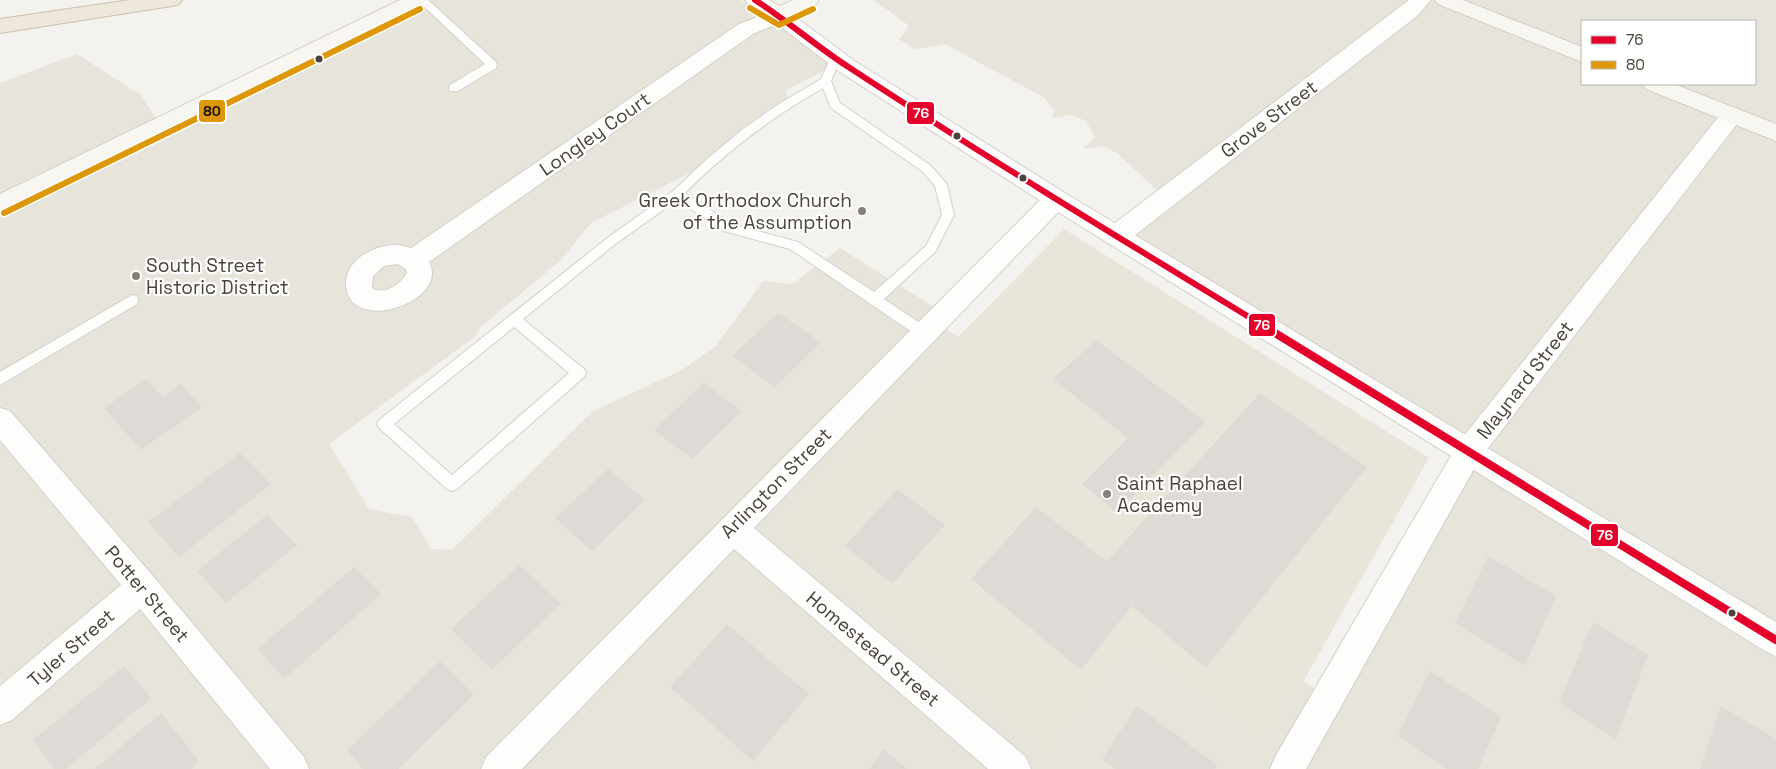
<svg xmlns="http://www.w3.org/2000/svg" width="1776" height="769" font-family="'Space Grotesk',sans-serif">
  <rect width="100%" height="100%" fill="#f4f2ee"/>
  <path fill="#e7e4dc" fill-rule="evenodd" d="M431,0H741L836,65L786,90L790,108L754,120L704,166L591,223L560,261L482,326L477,331V335L329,444L369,509L412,517L431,549L452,550L593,411L682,370L717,345L763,281L792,284L840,248L937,309L935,321L1095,429L1042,525L1320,691L1456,461L1445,452L1115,238L1164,197L1117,153L1103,146L1082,149L1095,138L1086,121L1071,115L1053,118L1054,111L1045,98L945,44L919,49L913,48L899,39L907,29L908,25L874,0H1776V769H0V83L77,54L141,95L161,126ZM1582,21H1755V84H1582Z"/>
  <path fill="#eae5da" d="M1064,229L1429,458L1266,748L1131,647L1050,759L769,530Z"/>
  <path fill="#dedbd6" d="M778,313L821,342L775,387L732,356Z
    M1096,340L1206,422L1117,513L1082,484L1128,438L1053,379Z
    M146,379L163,397L181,384L202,407L141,450L104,408Z
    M704,383L742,411L692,459L654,430Z
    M1260,393L1367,467L1206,668L1132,606L1081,670L971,579L1036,507L1107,561Z
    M240,453L271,484L179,557L148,522Z
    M608,469L645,500L592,551L555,518Z
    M897,489L945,525L892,584L845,546Z
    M267,515L297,545L226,603L197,571Z
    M1488,556L1556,596L1525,666L1455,623Z
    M519,565L561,603L492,670L451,629Z
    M354,567L381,594L284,679L258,649Z
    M1593,622L1648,655L1616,739L1559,703Z
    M727,624L809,694L753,761L670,687Z
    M440,661L474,695L398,769H363L347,750Z
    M124,666L151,698L66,769H54L33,740Z
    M1430,671L1501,717L1478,769H1447L1398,736Z
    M1137,706L1217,765L1215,769H1115L1102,759Z
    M1721,706L1776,739V769H1700Z
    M161,713L199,761L191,769H95Z
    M884,749L907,769H869Z"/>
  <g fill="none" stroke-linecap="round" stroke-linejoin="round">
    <g stroke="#d2d0cb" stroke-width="2">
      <path id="service" d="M417,0H428L496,62L497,65L496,68L458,91H450L449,88L450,85L485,64Z
        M835,55L840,59L831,81L840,103L930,165L947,184L954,215L935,252L884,299L929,329L931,333L929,337L924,338L919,337L790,249L724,231L677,200L614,245L523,319L584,369L586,373L584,377L457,489L452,491L447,489L379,428L377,424L379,420L606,239L673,191L707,159L743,129L782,102L821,79L830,59ZM823,88L831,108L922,171L935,186L942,215L926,246L874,292L798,242L732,224L685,193C726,152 772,117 823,88ZM514,327L569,373L452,475L394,424Z
        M132,295L137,296L138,300L137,304L0,385V372Z"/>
    </g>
    <g stroke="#d2d0cb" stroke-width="2">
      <path id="minor" d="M1409,0H1431L1417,16L1125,243L1116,245L1107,243L1104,236L1107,229Z
        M779,9L786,10L789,15L786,20L753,34L429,262C451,302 346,337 346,283C346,259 375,245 396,245C401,245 406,247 411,248L739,24ZM398,264L406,269L407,273C401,284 384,296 372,288L373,276L384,266Z
        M1732,107L1740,110L1743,115L1740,120L1479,460L1306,769H1270L1275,757L1459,442L1724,110Z
        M1056,190L1065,193L1068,199L1065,205L754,528L1026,757L1031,769H988L734,549L522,769H481L486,757L1047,193Z
        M0,408L10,411L153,576L304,757L309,769H270L140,609L12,720L0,725V686L121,585L0,440Z"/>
    </g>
    <g stroke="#d2d0cb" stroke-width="2">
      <path id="tertiary" d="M779,9L786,10L856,62L1065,193L1776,622V656L1765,651L1047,205L840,72L772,20L769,15L772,10Z"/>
    </g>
    <g stroke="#d3cfc5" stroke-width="2">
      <path id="secondary" d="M400,0H426L423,4L0,213V194Z
        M745,0H769L780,6L793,0H819L816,4L779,21L772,20L748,4Z
        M1435,0H1463L1582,47V62L1438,4Z
        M1643,84H1674L1776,124V141L1646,89Z"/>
    </g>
    <g stroke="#ccbfa9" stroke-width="2">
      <path id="motorway" d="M130,0H182L179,4L172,6L0,33V19Z"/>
    </g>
    <use href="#service" fill="#fdfdfc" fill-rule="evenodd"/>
    <use href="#minor" fill="#fdfdfc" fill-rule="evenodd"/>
    <use href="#tertiary" fill="#fdfdfc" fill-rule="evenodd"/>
    <use href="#secondary" fill="#f7f6f1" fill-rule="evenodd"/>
    <use href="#motorway" fill="#ede8db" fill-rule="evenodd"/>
    <g stroke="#fff" stroke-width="9">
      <path id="bus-1-far1" d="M755,0C788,21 817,47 850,68C990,160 1134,247 1277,334"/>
    </g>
    <g stroke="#fff" stroke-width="12">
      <path id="bus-1" d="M1275,333L1776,640"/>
    </g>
    <g stroke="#fff" stroke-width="9">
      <path id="bus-2" d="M750,8L779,25L813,9
        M4,213L420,9"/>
    </g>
    <use href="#bus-1-far1" stroke="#e4002b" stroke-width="6"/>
    <use href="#bus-1" stroke="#e4002b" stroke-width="8"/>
    <use href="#bus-2" stroke="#dd9709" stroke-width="6"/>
  </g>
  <g fill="#4b4439" stroke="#fff" stroke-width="2">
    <circle cx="319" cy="59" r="4.5"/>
    <circle cx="957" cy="136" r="4.5"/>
    <circle cx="1023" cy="178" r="4.5"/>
    <circle cx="1732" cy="613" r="4.5"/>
  </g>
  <g fill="#868178" stroke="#fff" stroke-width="2">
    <circle cx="862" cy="211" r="5"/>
    <circle cx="136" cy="276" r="5"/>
    <circle cx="1107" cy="494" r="5"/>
  </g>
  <g text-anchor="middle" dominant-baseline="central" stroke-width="4.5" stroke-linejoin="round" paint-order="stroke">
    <g font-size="19" fill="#4b4439" stroke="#fff">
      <text transform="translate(1269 119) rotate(-37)">Grove Street</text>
      <text transform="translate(595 134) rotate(-35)">Longley Court</text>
      <text transform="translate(1525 380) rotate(-52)">Maynard Street</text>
      <text transform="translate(776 483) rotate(-45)">Arlington Street</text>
      <text transform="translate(147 594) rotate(50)">Potter Street</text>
      <text transform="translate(71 648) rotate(-41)">Tyler Street</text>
      <text transform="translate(873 649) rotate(40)">Homestead Street</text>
    </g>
    <g font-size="19" fill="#4b4439" stroke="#fff" text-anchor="start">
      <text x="852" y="200" text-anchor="end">Greek Orthodox Church<tspan x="852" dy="22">of the Assumption</tspan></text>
      <text x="146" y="265">South Street<tspan x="146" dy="22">Historic District</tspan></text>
      <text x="1117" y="483">Saint Raphael<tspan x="1117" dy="22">Academy</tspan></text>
    </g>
  </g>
  <g stroke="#fff" stroke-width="2">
    <rect x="198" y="99" width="28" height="24" rx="5" fill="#dd9709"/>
    <rect x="906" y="101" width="29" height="24" rx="5" fill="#e4002b"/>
    <rect x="1248" y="313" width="28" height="24" rx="5" fill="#e4002b"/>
    <rect x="1590" y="523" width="29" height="24" rx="5" fill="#e4002b"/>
  </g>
  <g font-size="14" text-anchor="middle" font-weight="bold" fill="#fff">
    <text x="921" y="118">76</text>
    <text x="1262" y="330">76</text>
    <text x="1605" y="540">76</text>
  </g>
  <g font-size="14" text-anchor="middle" font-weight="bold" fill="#111">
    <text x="212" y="116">80</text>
  </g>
  <rect x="1581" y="20" width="175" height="65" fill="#ffffff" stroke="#b7b4b0"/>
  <rect x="1591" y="36" width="25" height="8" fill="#e4002b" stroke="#b7b4b0"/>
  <text x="1626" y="45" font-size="15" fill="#4b4439">76</text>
  <rect x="1591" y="61" width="25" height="8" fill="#dd9709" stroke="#b7b4b0"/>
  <text x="1626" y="70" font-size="15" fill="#4b4439">80</text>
</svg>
